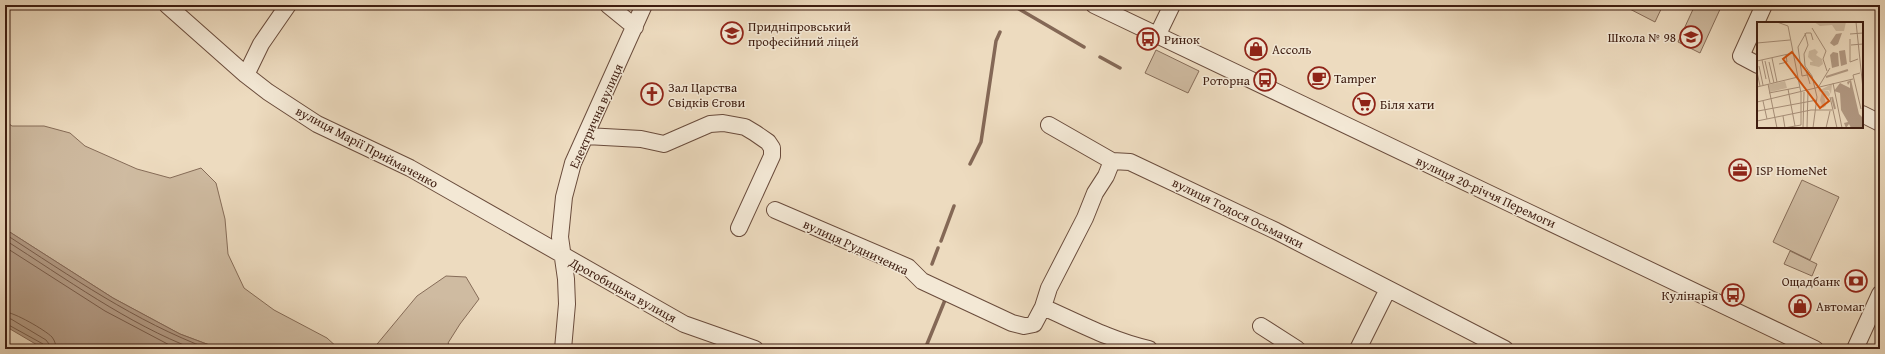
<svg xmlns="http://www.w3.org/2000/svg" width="1885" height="354" font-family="'Gentium Book Plus',serif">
  <rect width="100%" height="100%" fill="#eddbbf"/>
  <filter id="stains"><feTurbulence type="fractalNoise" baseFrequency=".005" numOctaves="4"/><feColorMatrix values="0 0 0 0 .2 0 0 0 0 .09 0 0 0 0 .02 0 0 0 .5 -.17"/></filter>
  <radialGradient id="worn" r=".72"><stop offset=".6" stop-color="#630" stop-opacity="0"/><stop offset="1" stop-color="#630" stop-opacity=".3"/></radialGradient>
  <path fill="#cfbba1" stroke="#866c58" d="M1622,5H1663L1655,22Z
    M1695,5H1722L1700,53L1678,42Z
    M1156,50L1199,71L1188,93L1145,73Z
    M5,121L12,126H44L70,133L85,146L137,169L170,178L201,168L216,183L225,219L228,254L244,288L274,310L327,338L339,349H220L180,334L113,298L5,229Z
    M1802,180L1839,197L1810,260L1773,242Z
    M1790,251L1817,264L1812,276L1784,264Z
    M446,276L466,277L479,299L460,324L448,343L452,349H373L417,296Z"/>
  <path fill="#b29a84" stroke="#846856" d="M5,229L113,298L180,334L220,349H44L5,326Z"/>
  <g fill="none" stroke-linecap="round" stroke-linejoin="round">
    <path stroke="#785c4a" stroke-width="1" d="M5,234C70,276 136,322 209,349
      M5,240C65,278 128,324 194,349
      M5,247L105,311L177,349
      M5,312C14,312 45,330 52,337C55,341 56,345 56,349
      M5,318L11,319L46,340L49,344L50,349
      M5,323L43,344L45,349"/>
    <path stroke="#846856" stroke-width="3.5" d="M1012,5L1084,47
      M1017,8L1026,5
      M1100,57L1120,68
      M970,164L981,142L996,41L1000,32
      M941,241L954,206
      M932,264L938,248
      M925,349L945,300"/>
    <g stroke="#6a4c3c" stroke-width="18">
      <path id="minor" d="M167,5L246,75L268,92L317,124L410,168L684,324L755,349
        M608,5L635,27
        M1094,5L1815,349
        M1157,36L1172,5
        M1758,65L1741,56L1764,5
        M246,75L261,44L288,5
        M1862,114L1880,123
        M1049,125L1112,161
        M586,136L641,139L664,144L710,124L723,123L745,127L755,133L768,142L772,148V156L739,228
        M775,210L908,267L922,281L1012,323L1024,326L1034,324L1043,307C1077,322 1112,341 1149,349
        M1043,307L1049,288L1085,218L1095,193L1106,176L1112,161L1130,162L1276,231L1505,349
        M1261,326L1297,349
        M563,349L567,304L566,279L560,237L564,197L573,163L644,5
        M1358,349L1388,289
        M1855,349L1880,294"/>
    </g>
    <use href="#minor" stroke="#f3e8d5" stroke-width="16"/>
  </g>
  <defs>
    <g id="school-ring" transform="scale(1.15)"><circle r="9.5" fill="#f3e8d5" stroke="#8f2418" stroke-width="1.5"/><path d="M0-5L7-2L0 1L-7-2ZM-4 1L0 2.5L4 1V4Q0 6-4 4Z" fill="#8f2418"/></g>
    <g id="bus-ring" transform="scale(1.15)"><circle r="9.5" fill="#f3e8d5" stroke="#8f2418" stroke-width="1.5"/><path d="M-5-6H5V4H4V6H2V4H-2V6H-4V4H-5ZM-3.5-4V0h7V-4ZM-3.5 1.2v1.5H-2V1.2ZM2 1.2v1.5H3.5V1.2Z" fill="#8f2418"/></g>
    <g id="shop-ring" transform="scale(1.15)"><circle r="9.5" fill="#f3e8d5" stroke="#8f2418" stroke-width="1.5"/><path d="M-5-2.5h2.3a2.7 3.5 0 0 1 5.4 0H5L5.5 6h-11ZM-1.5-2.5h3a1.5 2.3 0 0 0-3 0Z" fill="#8f2418"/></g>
    <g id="cafe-ring" transform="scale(1.15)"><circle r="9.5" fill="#f3e8d5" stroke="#8f2418" stroke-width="1.5"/><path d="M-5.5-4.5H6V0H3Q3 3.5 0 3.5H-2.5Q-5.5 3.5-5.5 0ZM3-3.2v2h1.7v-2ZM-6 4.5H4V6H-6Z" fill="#8f2418"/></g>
    <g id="church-ring" transform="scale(1.15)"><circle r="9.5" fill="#f3e8d5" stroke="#8f2418" stroke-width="1.5"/><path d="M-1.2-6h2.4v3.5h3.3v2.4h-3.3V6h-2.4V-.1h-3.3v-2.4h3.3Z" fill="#8f2418"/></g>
    <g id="supermarket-ring" transform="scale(1.15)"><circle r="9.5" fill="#f3e8d5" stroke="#8f2418" stroke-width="1.5"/><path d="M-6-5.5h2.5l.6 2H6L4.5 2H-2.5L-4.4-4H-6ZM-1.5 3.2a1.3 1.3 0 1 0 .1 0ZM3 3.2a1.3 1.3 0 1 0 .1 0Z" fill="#8f2418"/></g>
    <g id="office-ring" transform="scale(1.15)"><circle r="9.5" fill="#f3e8d5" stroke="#8f2418" stroke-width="1.5"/><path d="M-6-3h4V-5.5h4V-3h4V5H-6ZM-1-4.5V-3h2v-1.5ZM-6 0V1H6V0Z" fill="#8f2418"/></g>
    <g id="bank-ring" transform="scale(1.15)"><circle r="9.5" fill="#f3e8d5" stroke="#8f2418" stroke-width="1.5"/><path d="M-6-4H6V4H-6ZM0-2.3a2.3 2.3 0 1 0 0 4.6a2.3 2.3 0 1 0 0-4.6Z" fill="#8f2418"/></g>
  </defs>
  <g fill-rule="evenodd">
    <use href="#school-ring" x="732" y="33"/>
    <use href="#school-ring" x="1691" y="37"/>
    <use href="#bus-ring" x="1148" y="39"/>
    <use href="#shop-ring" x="1256" y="49"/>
    <use href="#cafe-ring" x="1319" y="78"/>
    <use href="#bus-ring" x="1265" y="80"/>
    <use href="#church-ring" x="652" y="94"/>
    <use href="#supermarket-ring" x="1364" y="104"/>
    <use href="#office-ring" x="1740" y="170"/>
    <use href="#bank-ring" x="1856" y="281"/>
    <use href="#bus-ring" x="1733" y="295"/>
    <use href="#shop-ring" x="1800" y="306"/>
  </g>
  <g text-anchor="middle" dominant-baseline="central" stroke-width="3" stroke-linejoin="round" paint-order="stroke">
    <g font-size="13" fill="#3e1d10" stroke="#f3e8d5" text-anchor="start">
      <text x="748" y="26">Придніпровський<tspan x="748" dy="15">професійний ліцей</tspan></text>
      <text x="1676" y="37" text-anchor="end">Школа № 98</text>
      <text x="1164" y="39">Ринок</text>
      <text x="1272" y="49">Ассоль</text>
      <text x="1334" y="78">Tamper</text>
      <text x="1250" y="80" text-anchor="end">Роторна</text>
      <text x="668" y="87">Зал Царства<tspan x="668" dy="15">Свідків Єгови</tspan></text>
      <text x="1380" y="104">Біля хати</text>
      <text x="1756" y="170">ISP HomeNet</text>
      <text x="1840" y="281" text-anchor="end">Ощадбанк</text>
      <text x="1718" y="295" text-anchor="end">Кулінарія</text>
      <text x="1816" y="306">Автомаг</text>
    </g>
    <g font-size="13" fill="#3e1d10" stroke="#f3e8d5">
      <text transform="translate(596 116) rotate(-66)">Електрична вулиця</text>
      <text transform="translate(367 147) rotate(28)">вулиця Марії Приймаченко</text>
      <text transform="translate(1486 192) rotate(25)">вулиця 20-річчя Перемоги</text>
      <text transform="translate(1238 213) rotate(26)">вулиця Тодося Осьмачки</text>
      <text transform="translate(856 247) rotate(25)">вулиця Рудниченка</text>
      <text transform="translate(623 290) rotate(29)">Дрогобицька вулиця</text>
    </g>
  </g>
  <g transform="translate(1757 22)">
    <rect width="106" height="106" fill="#eddbbf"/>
    <path d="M57,0H89L87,9H79L75,3L63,4ZM58,27L61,30L59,33L65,37L66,42L62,45L53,43V40H56L51,35L52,29ZM28,59L30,66L13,70L11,63ZM75,62L74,72L72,68L66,69H71L73,72L72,75L67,72L69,84L66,86L63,78L65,70L61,69Z" fill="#cfbba1"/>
    <path d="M85,11L81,22L77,24L73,21L79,12ZM88,28L90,42L84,44L82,29ZM76,30L81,31L82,44L75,46L73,33ZM94,58L102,92L106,96V106H94L92,102L89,106L87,101L91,100L84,88L83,71L77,69L83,61L93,66V60L91,63L90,60Z" fill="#b29a84"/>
    <path fill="none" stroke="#b29a84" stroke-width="2" d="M69,55L91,48M75,75L78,87"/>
    <path fill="none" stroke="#a78f79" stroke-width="1" d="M20,0L31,4L44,71V103L27,106M99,0L106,67M55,6L69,29L66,37L70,49M48,11L51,23L47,32L48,44L55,54L60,75L56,106M93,12L106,11M93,17V40L101,37M0,21L33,18M94,23L106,22M15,36L20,60M5,38L9,57M0,39L36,31M8,39L13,61M12,40L17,61M22,42L30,40L29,33M2,44L6,63M49,48L53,62M0,50L3,64M103,51L96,53L104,87M50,53L45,54L41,25L49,11H54L56,18M76,61L85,106M11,62L20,106M62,64L73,46M0,65L41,55M31,67L38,104M12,71L43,65M73,75L80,106M6,79L10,97M0,80L96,57M1,89L60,78M26,94L28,106M0,99L54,88H75M46,106L47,70M50,106L51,69M69,106L73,89"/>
    <path fill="#d7530c" fill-opacity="0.15" stroke="#d7530c" stroke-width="2" d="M35,30L72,79L63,86L26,37Z"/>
    <rect width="106" height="106" fill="none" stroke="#3e1d10" stroke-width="2"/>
  </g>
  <rect width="1885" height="354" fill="none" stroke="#eddbbf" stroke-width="20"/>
  <rect x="6" y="6" width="1873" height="342" fill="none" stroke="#3e1d10" stroke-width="2"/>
  <rect x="10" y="10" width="1865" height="334" fill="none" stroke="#3e1d10"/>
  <rect width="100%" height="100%" filter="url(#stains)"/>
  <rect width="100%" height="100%" fill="url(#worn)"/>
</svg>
